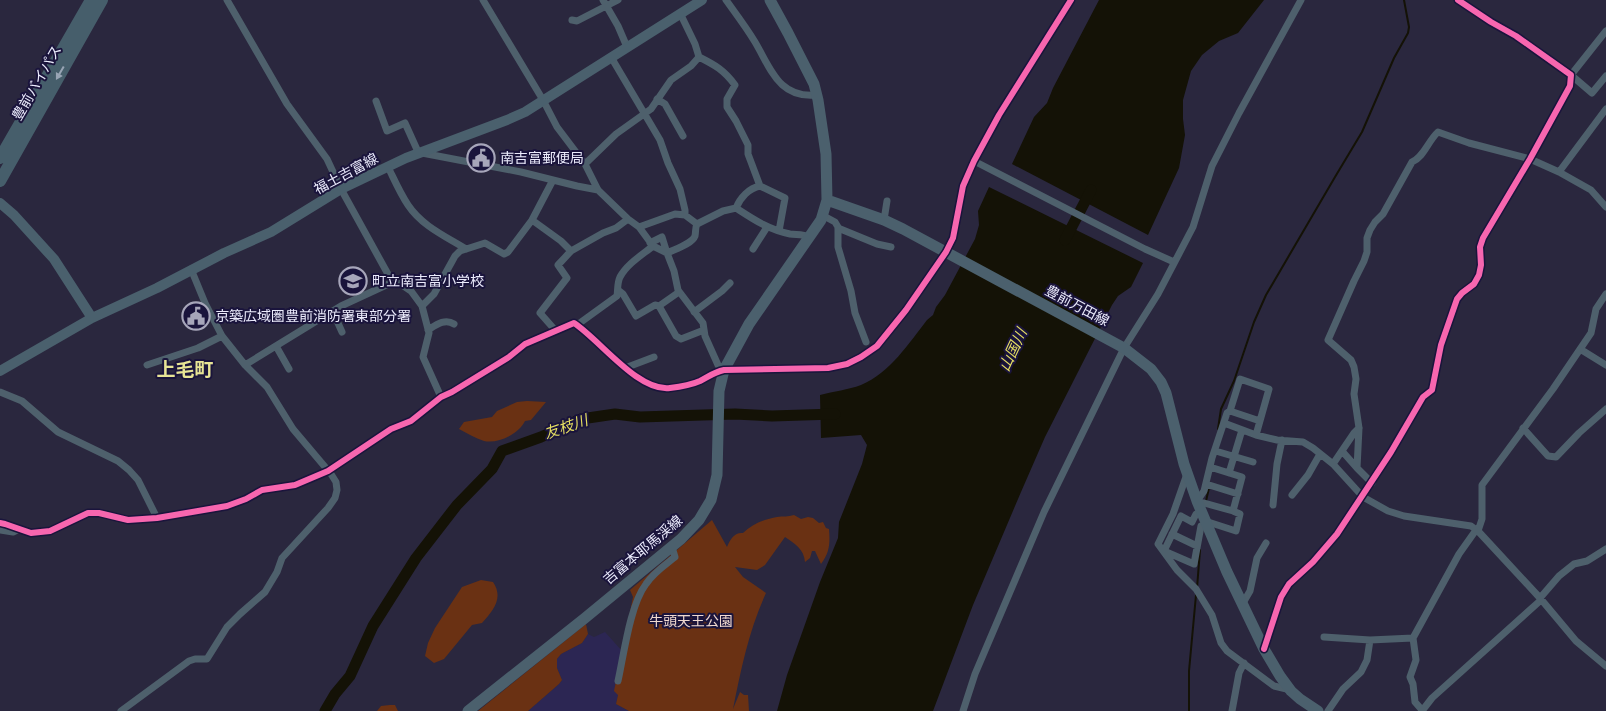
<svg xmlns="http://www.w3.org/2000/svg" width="1606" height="711" font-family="'Varela Round','Noto Sans JP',sans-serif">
  <rect width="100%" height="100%" fill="#2a273e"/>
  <path fill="#2c2653" d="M605,632L622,651L618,695L616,704L629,711H528L559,684L562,680L557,668V659L561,654L582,643L588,634L594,637Z"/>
  <path fill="#6a3113" d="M527,401L546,402L531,420L525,421C519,434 498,444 484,441C475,438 467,433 459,429L464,422L492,417L497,411L517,402Z
    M794,515L801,519L808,517L813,518L819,523L823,522L826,528L829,529C830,543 830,552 821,564L815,551H812L810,558L805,562C804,549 795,544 785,537L765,565L757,570L735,567L743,577L766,593C749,630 741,669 733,709L740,692L744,695H748L749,711H629L616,704L618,695L614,691L633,597L630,590L712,520L727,547C730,540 734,532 743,533C752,524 765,519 777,517C783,516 788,517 794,515Z
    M481,580L493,582C504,598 493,611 482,623L472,625L444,659L434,663L425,656L428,643L435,628L462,587Z
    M586,624L588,634L582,643L561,654L557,659V668L562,680L559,684L528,711H478Z
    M390,705H395L398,711H377L381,706Z"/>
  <path fill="#141206" d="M1099,0H1264L1238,33L1219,41L1202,55L1191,71L1183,100V119L1185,135L1179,168L1148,235L1012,164L1034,117L1047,103L1053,88Z
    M989,187L1143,263L1131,287L1118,296L1112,305L1045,437L1021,492L973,605L933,711H777L787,675L820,582L838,538L839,522L862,464L867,445L861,435L821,438L820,395C834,391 848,390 861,385C890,373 909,343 927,320L933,315L936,307L945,295L975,239L979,225L978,211Z"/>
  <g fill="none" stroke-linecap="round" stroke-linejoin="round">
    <path stroke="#141206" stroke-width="2" d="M1218,429L1221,409L1234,381L1254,322L1266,295L1335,177L1362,132L1394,58L1408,33L1409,27L1404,0
      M1206,501L1209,488
      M1197,588L1200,550
      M1189,711V671L1196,595"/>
    <path stroke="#141206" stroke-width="11" d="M1065,240L1091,190
      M325,711L335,694L350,676L373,626L416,558L457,505L492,469L502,451L541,437L581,419L615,414L640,417L735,414L772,416L835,414"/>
    <path stroke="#4e606c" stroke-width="7" d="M227,0L287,104L327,159L341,189L389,276L411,291L422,306L429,333L423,357L441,397
      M483,0L543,100L557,127L585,164L598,190L628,219L639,227L653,246L667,253L674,271L678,290L703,323L705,336L718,365L724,370
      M603,0L618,26L627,47
      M726,0C736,14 746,27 755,42C771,69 779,99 817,95
      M680,13L695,44L699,57C715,65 724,70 735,85L727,99V107L736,121L748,145V154L760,186L785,198L779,231
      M572,20L577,21L618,0
      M1606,31L1571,75L1592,93L1606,76
      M611,57L660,140L668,163L680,189L685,210V215
      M657,99L665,104L683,136
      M376,101L387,131L405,123L419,154
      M422,153L521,172L577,186L598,190
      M974,161L1145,249L1174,262
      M585,164L616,134L651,109L671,80L691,66L699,57
      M388,167C394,179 400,193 408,205C422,226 445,236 466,249
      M1559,172L1606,109
      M736,208C740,198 749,188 760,186
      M822,215L835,222L838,227V247L851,291L855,313L866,342
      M532,220L561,241L571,251L603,233L616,228L628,219
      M884,220L887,201
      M639,227L675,214L685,215L697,224L723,211L736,208C753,219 769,230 790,234C796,235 803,234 809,237
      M838,228L877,244L891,247
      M650,243L662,237L667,253C675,249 692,244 695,236C696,231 695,228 697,224
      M753,249L767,227
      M618,290L623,294L636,316L655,305L659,306L679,292
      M422,306L434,294L455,256L460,251L485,243L504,254L508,252L532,220L553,180
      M659,306L676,336L681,339L704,330
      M333,312L342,332
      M694,312L722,291L730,283
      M577,325L617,296C618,290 617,283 620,277C627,264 642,255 653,246
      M428,330C436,325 445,318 454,324
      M555,330L540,313L567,278L558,265L571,251
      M276,346L289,369
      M1580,349L1606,365
      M147,365L198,348L222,336
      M245,365L341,306L395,281
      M625,368L654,357
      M0,392L22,401L58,432L118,461L129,470L138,480L157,518
      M1230,411L1260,421
      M1224,423L1256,435L1277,440L1303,442L1313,448L1333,464L1363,497L1388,511L1404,516L1471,526L1478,531L1540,598L1576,641L1606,666
      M1523,428L1548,456L1556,457L1579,433L1606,409
      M1342,451L1357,468
      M1219,452L1253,462
      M1333,464L1354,433L1359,428
      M1229,473L1242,430
      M1187,474L1173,514L1158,544L1177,570L1196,589L1212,615L1221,643L1227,651L1274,686L1291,690
      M1372,483L1357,468L1359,428L1354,394L1356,379L1354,367L1351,360L1328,340L1354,281L1364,261L1367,252V238L1370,230L1375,222L1383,214L1412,162C1424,157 1428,141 1438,132L1469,143L1530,159L1559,172L1591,190L1606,207
      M1206,484L1238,494
      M1292,495L1308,475L1320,454
      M1273,505L1277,464L1282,440
      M1233,511L1197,501L1204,491L1212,458L1227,413L1230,411L1240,379L1269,389L1256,435
      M1205,521L1236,531L1240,514L1233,511L1242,477L1210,467
      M0,523L5,524L31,533L50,531L88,513H99L128,520L157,518L227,506L246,499L262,490L295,485L328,471L391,429L411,421L441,397L452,392L509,357L525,344L574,323C600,340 638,392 670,388C679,387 691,385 700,381C708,377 714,372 724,370L828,368L847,364L861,357L877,346L906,310L946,252L953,238L963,186L974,161L999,115L1071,0
      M1201,526L1194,564L1164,551L1181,516L1192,522L1196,514L1202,512
      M0,530L13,532L19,529
      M1478,531L1482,519V485L1553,389L1591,333L1596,309L1606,294
      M1172,534L1197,546
      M1540,598L1559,576L1574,564L1587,561L1606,549
      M1243,603L1250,591L1257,558L1266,543
      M1324,637L1370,640L1413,638
      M1264,649L1281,597L1289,584L1313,562L1337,534L1391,452L1423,397L1432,390L1441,345L1457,299L1462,293L1474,284L1479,275L1481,265L1480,247L1483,238L1530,159L1570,86L1571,75L1516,36L1491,22L1458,0
      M618,681C624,654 630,605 646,584C653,573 665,565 675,557L672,547
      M1422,710L1415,702L1413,684L1410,677L1416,660L1413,638L1459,554L1476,530
      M121,711L189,661L195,659H207L227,627L240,614L265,592L277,572L282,558L328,508L335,498L337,490L336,482L331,474L293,429L267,387L245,365L222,336L205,303L191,269
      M963,711L975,674L1044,512L1124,348L1158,294L1193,227L1212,166L1239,113L1301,0
      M1232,711L1239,673L1244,663
      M1328,711L1343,689L1361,672L1367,660L1370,640
      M1422,711L1432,698L1541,600"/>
    <path stroke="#4a606d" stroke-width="10" d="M0,203L14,215L54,259L92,318
      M0,371L92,318L157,288L224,253L271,232L341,189L406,158L507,120L525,112L702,0"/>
    <path stroke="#4b606d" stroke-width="11" d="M827,200L884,220L903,229L1124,348L1151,369L1161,382L1166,393L1184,464L1197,501L1227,572L1264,649L1280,676L1291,691L1300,699L1318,711
      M468,711L585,618L681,539L699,520L711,500L717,475L719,391L724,370L749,324L821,220L827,200L826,154L818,100L814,84L788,33L770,0"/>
    <path stroke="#465e6b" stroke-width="12" d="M0,158L91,0
      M0,181L102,0"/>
    <g stroke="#1a143c" stroke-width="9">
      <path id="cycleway" d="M0,523L5,524L31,533L50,531L88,513H99L128,520L157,518L227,506L246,499L262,490L295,485L328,471L391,429L411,421L441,397L452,392L509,357L525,344L574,323C600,340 638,392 670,388C679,387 691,385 700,381C708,377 714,372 724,370L828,368L847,364L861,357L877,346L906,310L946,252L953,238L963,186L974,161L999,115L1071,0
        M1264,649L1281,597L1289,584L1313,562L1337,534L1391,452L1423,397L1432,390L1441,345L1457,299L1462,293L1474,284L1479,275L1481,265L1480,247L1483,238L1530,159L1570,86L1571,75L1516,36L1491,22L1458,0"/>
    </g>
    <use href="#cycleway" stroke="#f766af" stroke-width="6"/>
  </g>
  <defs><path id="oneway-solid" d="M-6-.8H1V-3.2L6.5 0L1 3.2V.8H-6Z" transform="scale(1.25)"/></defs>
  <use fill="#98a4b4" href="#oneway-solid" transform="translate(60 73) rotate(120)"/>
  <defs>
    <g id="civic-ring" transform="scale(1.4375)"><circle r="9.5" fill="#1a143c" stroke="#a7a6ba" stroke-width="1.5"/><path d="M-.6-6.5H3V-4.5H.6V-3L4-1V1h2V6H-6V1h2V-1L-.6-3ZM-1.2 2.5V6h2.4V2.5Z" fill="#a7a6ba"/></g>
    <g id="school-ring" transform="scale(1.4375)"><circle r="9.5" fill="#1a143c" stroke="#a7a6ba" stroke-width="1.5"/><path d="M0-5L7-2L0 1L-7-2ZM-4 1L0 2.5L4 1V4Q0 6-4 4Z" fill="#a7a6ba"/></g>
  </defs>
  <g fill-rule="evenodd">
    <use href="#civic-ring" x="481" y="158"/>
    <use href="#school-ring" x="353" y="281"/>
    <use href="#civic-ring" x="196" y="316"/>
  </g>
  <g text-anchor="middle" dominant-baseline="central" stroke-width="4" stroke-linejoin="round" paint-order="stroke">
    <g font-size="14" fill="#ebebfc" stroke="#1a143c">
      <text transform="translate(37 83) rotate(-60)">豊前バイパス</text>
      <text transform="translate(346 174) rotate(-28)">福土吉富線</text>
      <text transform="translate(1077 306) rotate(28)">豊前万田線</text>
      <text transform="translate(643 550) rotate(-40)">吉富本耶馬渓線</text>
    </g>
    <g font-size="14" fill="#ebebfc" stroke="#1a143c" text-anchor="start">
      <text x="500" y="158">南吉富郵便局</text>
      <text x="372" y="281">町立南吉富小学校</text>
      <text x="215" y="316">京築広域圏豊前消防署東部分署</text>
    </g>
    <g font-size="14" fill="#f0d9cf" stroke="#1a143c">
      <text x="691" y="621">牛頭天王公園</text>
    </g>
    <g font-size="15" font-style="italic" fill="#e6df62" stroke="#1a143c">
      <text transform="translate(1013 350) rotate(-65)">山国川</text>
      <text transform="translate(566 427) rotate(-19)">友枝川</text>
    </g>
    <g font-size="19" font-weight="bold" fill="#e7e495" stroke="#1a143c">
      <text x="185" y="370">上毛町</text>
    </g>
  </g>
</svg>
